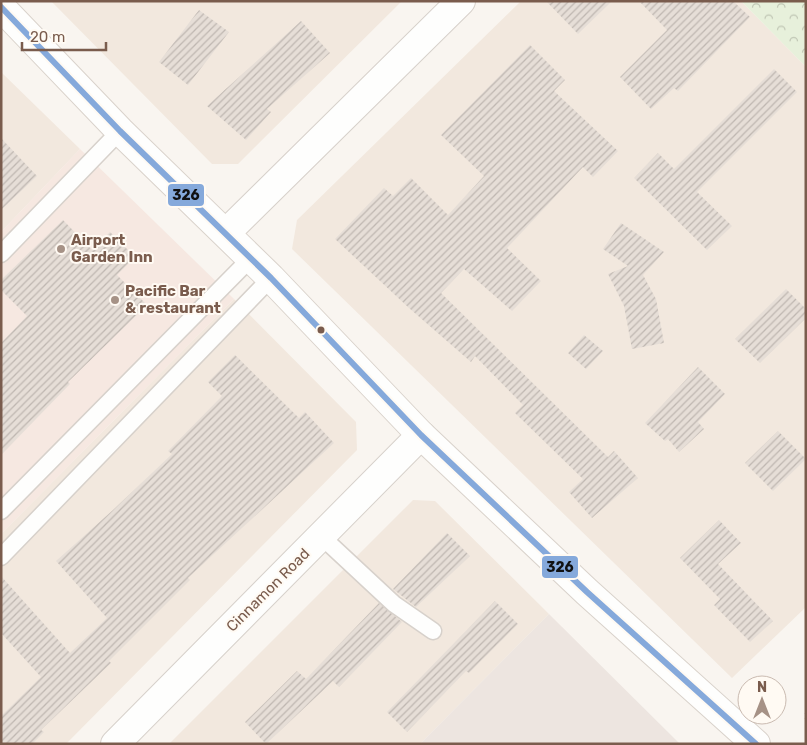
<svg xmlns="http://www.w3.org/2000/svg" width="807" height="745" font-family="Rubik,sans-serif">
  <defs>
    <pattern id="forest-crowns" width="20" height="18" patternUnits="userSpaceOnUse" patternTransform="scale(1.25)"><rect width="20" height="18" fill="#e7f0db"/><path d="M2 6a3 3 0 1 1 6 0M12 15a3 3 0 1 1 6 0" fill="none" stroke="#c0c6b4"/></pattern>
    <pattern id="building-hatch" width="6" height="6" patternUnits="userSpaceOnUse" patternTransform="scale(1.25)"><rect width="6" height="6" fill="#e6ded7"/><path d="M-1 1l2-2M0 6l6-6M5 7l2-2" fill="none" stroke="#bfb7b1"/></pattern>
  </defs>
  <rect width="100%" height="100%" fill="#f9f5f0"/>
  <path fill="#f2e8de" d="M51,1H402L238,164H212Z
    M521,1H741L806,67V607L732,678L292,249L297,220Z
    M1,72L80,149L1,232Z
    M234,299L356,422L357,450L66,744H1V534Z
    M413,500L435,501L549,614L420,744H169Z"/>
  <path fill="#f6e8e1" d="M80,149L234,299L1,534V232Z"/>
  <path fill="#ede5e0" d="M549,614L680,744H420Z"/>
  <path fill="url(#forest-crowns)" d="M741,1H806V67Z"/>
  <path fill="url(#building-hatch)" d="M546,1H612L578,34Z
    M639,1H733L750,17L678,91L674,88L651,109L620,77L667,30Z
    M199,10L229,32L188,85L159,62Z
    M301,21L330,53L267,109L271,112L246,140L207,106Z
    M530,45L565,80L554,91L618,151L593,177L583,167L507,248L541,281L512,311L464,269L441,293L608,457L614,451L638,478L592,518L569,492L583,479L515,413L523,405L475,356L471,362L409,308L335,239L384,188L393,196L411,178L448,215L484,176L441,135Z
    M774,69L797,92L697,192L732,226L707,250L634,178L658,153L674,169Z
    M1,138L37,176L1,210Z
    M63,220L92,250L110,232L135,257L117,275L147,305L68,382L70,384L1,455V343L27,316L1,290V280Z
    M621,223L664,252L643,275L656,299L664,343L632,349L624,306L608,274L628,266L603,249Z
    M786,289L806,309V318L760,363L735,339Z
    M584,335L603,351L586,369L568,353Z
    M235,355L299,418L305,412L334,443L188,578L190,580L109,661L111,663L41,730L44,732L32,744H1V716L41,677L1,633V576L70,653L107,618L56,561L113,510L172,454L168,451L222,396L208,382Z
    M698,367L725,394L698,422L704,429L679,452L668,439L665,441L645,423Z
    M778,431L806,459L773,491L745,463Z
    M719,520L741,543L718,564L773,621L750,642L714,605L720,599L680,558Z
    M447,533L470,556L416,607L393,589Z
    M495,601L518,624L469,673L466,671L407,732L387,712Z
    M379,603L402,622L339,687L333,681L266,744L245,722L297,671L306,679Z"/>
  <g fill="none" stroke-linecap="round" stroke-linejoin="round">
    <g stroke="#d7d1cb" stroke-width="19">
      <path id="service" d="M1,254L120,131
        M1,511L251,258
        M321,536L394,604L433,631
        M1,557L271,278"/>
    </g>
    <g stroke="#d7d1cb" stroke-width="30">
      <path id="minor" d="M226,233L461,1
        M115,744L421,435"/>
    </g>
    <g stroke="#d9d2cb" stroke-width="30">
      <path id="secondary" d="M1,7L120,131L271,278L421,435L587,592L756,744"/>
    </g>
    <path stroke="#dcd5d0" stroke-width="3" stroke-dasharray="1 4" stroke-linecap="butt" d="M806,713V723"/>
    <use href="#service" stroke="#fefefd" stroke-width="16"/>
    <use href="#minor" stroke="#fefefd" stroke-width="28"/>
    <use href="#secondary" stroke="#fefefd" stroke-width="28"/>
    <g stroke="#fffaf3" stroke-width="10">
      <path id="bus-1" d="M1,7L120,131L271,278L421,435L587,592L756,744"/>
    </g>
    <use href="#bus-1" stroke="#85a9db" stroke-width="6"/>
  </g>
  <g fill="#a69286" stroke="#fffaf3" stroke-width="2">
    <circle cx="61" cy="249" r="5"/>
    <circle cx="115" cy="300" r="5"/>
  </g>
  <circle fill="#7a5c4d" stroke="#fffaf3" stroke-width="2" cx="321" cy="330" r="4.5"/>
  <g text-anchor="middle" dominant-baseline="central" stroke-width="4" stroke-linejoin="round" paint-order="stroke">
    <g font-size="15" font-weight="bold" fill="#7a5c4d" stroke="#fffaf3" text-anchor="start">
      <text x="71" y="240">Airport<tspan x="71" dy="17">Garden Inn</tspan></text>
      <text x="125" y="291">Pacific Bar<tspan x="125" dy="17">&amp; restaurant</tspan></text>
    </g>
    <g font-size="15" fill="#7a5c4d" stroke="#fffaf3">
      <text transform="translate(268 590) rotate(-45)">Cinnamon Road</text>
    </g>
  </g>
  <g stroke="#fffaf3" stroke-width="2">
    <rect x="167" y="183" width="38" height="24" rx="5" fill="#85a9db"/>
    <rect x="541" y="555" width="38" height="24" rx="5" fill="#85a9db"/>
  </g>
  <g font-size="14" text-anchor="middle" font-weight="bold" fill="#111">
    <text x="186" y="200">326</text>
    <text x="560" y="572">326</text>
  </g>
  <rect width="807" height="745" fill="none" stroke="#7a5c4d" stroke-width="5"/>
  <g transform="translate(762 700)"><circle r="24" fill="#fffaf3" stroke="#cabbb1"/>
  <path d="M0-4L9 19L0 12L-9 19Z" fill="#a69286"/>
  <text y="-8" font-size="14" font-weight="bold" text-anchor="middle" fill="#7a5c4d">N</text>
  </g>
  <path d="M22 42v8h84v-8" fill="none" stroke="#7a5c4d" stroke-width="2.5"/>
  <text x="30" y="42" font-size="15" fill="#7a5c4d" stroke="#fffaf3" stroke-width="4" paint-order="stroke">20 m</text>
</svg>
